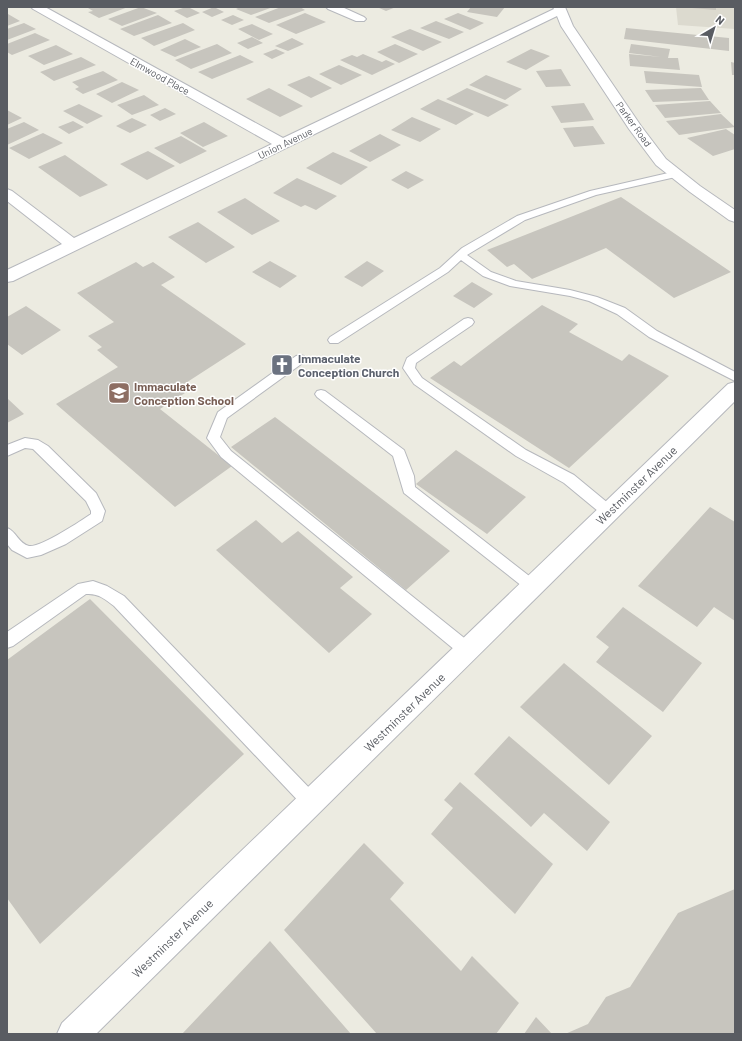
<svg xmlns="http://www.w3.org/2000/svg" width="742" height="1041" font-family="Barlow,sans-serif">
  <rect width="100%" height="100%" fill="#ecebe1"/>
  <path fill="#dcdacf" d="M676,7H735V29L678,25Z"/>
  <path fill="#c7c5be" d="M91,7H128L99,18L88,12L93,11L88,8Z
    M141,7L157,13L122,26L108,19Z
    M186,7H188L200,13L187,18L174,11Z
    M214,7L224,12L212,17L202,12Z
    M240,7H273L251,15L236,9Z
    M281,7H300L305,10L269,23L255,17Z
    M377,7H396L386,11Z
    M471,7H505L497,17L467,12Z
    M692,7H716V10L692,8Z
    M305,13L326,22L296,34L276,25Z
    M458,13L484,23L470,30L444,19Z
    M7,14H8L20,21L7,26Z
    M158,15L172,23L134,36L120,29Z
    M233,15L244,20L232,25L221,20Z
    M436,21L464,32L449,39L420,28Z
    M24,23L36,29L7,40V29Z
    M183,23L195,30L154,46L141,38Z
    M252,24L273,34L259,40L238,29Z
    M626,28L729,38V51L624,39Z
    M410,29L442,42L423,51L391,37Z
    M35,33L50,40L12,55L7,52V44Z
    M252,37L263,43L248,49L237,43Z
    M292,38L304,44L288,51L275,46Z
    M185,39L201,47L175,57L160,50Z
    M217,44L232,53L191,69L175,60Z
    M395,44L418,54L399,63L377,52Z
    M631,44L670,49L668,58H678L680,70L630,66L629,54L661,57L629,53Z
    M56,45L73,54L44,65L28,56Z
    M276,49L285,53L272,59L263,54Z
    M531,49L550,56L526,70L506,62Z
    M363,54L382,62L386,60L395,64L372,75L340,60L352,55L357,57Z
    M240,55L254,62L212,79L198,72Z
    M81,57L96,65L54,81L40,72Z
    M731,62L735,63V75H732Z
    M339,65L362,75L341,85L319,74Z
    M561,69L571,86L546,87L536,71Z
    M103,71L118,80L83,94L75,89L79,87L72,82Z
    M644,71L699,75L702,87L646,83Z
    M486,75L522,89L505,100L469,85Z
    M309,76L332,88L311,98L287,85Z
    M122,82L139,90L112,103L96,94Z
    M269,88L303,106L280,117L246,99Z
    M467,88L509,105L488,117L446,99Z
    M701,88L709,100L653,102L645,90Z
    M144,95L159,105L132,115L117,105Z
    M438,99L474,114L456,125L420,109Z
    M710,101L721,113L665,118L655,105Z
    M584,103L594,120L561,123L551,106Z
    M79,104L103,116L87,124L63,111Z
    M165,108L176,114L160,121L150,115Z
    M7,110L22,118L7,125Z
    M721,114L735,127L679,135L666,121Z
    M412,117L441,129L420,142L391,130Z
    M132,118L147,125L130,133L116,126Z
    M73,121L84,127L69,134L58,127Z
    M24,122L39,130L7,145V129Z
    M204,122L228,136L203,147L180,133Z
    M593,126L605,144L574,147L563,128Z
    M726,129L735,135V149L713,156L687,138Z
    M43,133L63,143L29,159L9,148Z
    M380,134L401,145L370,162L349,151Z
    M181,136L207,151L180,164L154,148Z
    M148,151L175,166L147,180L120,164Z
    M333,152L368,167L341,185L306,168Z
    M65,155L108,185L80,197L38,167Z
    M406,171L424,180L408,189L391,180Z
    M297,178L337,196L316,210L305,205L301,207L273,193Z
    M621,197L731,272L674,298L606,248L532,279L514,264L507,267L487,250Z
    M245,198L280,221L252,235L217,212Z
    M198,222L235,247L206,263L168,237Z
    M270,261L297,276L280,288L252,272Z
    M367,261L384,271L362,287L344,277Z
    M136,262L143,267L153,262L175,277L161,285L246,344L178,388L185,393L160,409L232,466L175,507L56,404L118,367L97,350L102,347L88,336L114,322L77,293Z
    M472,282L493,294L474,308L453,296Z
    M542,305L578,324L569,332L622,361L629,354L669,376L569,468L430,378L454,361L461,366Z
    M26,306L61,330L22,355L7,344V317Z
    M7,398L24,414L7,423Z
    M275,417L450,551L406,590L231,447Z
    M456,450L526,497L487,534L416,484Z
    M710,507L735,522V621L714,607L697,627L638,586Z
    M256,520L282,543L298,531L353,577L340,588L372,614L329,653L216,550Z
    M90,599L244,754L40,944L7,898V660Z
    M623,607L702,663L663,712L596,662L609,647L596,637Z
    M564,663L652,736L609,785L520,707Z
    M509,736L610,822L587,851L544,813L531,827L474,774Z
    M460,782L553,864L515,914L431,834L453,808L444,800Z
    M364,843L404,883L390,899L461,971L472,956L519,1003L496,1034H377L284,930Z
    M735,889V1034H565L588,1024L606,997L630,987L678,913Z
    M270,941L351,1034H182Z
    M536,1017L552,1034H524Z"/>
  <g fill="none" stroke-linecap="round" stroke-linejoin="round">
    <g stroke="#b6b8bd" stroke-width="2">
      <path id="lane" d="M677,171L680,172L682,174L680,176L596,195L525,220L467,255L491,272L516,281L570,290L597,297L625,308L657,331L735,372V381L649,337L617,314L589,301L570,296L510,286L483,276L461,260L448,272L338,343H330L328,340L330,337L440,268L462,248L517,216L590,191Z
        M468,318L472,319L474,322L472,325L416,363L415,368L422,378L526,450L574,475L614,508L616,512L614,516L609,518L604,516L564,483L516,456L414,384L403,368L407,358L464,319Z
        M300,355L304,356L306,359L304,362L227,418L220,437L231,451L473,645L475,650L473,655L467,657L461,655L221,457L207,438L218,412L296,356Z
        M321,390L325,391L404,450L414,476L415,487L537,582L539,586L537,590L532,592L527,590L404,493L393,456L317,397L315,394L317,391Z
        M25,438L38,440L48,446L96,493L105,511L102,521L66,544L41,555L27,558L12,550L7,544V528C16,531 19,544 29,546C40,548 81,521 91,514V511L86,501L33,449L25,448L7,456V445Z
        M93,581L107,586L124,596L317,796L320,802L317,808L311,811L305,808L114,606C105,599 98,593 86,594L13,646L7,648V632L78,584Z"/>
    </g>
    <g stroke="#b6b8bd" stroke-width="2">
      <path id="street" d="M31,7H45L283,138L554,9L553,7H565L573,26L641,126L666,159L700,186L735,210V222L729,220L690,192L656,165L629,129L561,26L557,16L13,281L7,282V270L62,244L7,201V189L12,191L74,238L272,144L33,9Z
        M326,7H342L364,17L366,19L364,21H356L328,9Z
        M735,382V401L96,1034H57L62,1023L728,384Z"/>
    </g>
    <use href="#lane" fill="#fff" fill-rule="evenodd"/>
    <use href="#street" fill="#fff" fill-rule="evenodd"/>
  </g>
  <defs>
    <g id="church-square" transform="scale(1.15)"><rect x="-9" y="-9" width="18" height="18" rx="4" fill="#6b7280" stroke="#fff"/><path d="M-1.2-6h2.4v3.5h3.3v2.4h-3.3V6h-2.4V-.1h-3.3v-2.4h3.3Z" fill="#fff"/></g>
    <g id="school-square" transform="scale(1.15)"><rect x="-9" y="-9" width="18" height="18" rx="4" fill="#8d6e63" stroke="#fff"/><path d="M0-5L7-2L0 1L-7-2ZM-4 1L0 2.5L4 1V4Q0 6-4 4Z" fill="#fff"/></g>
  </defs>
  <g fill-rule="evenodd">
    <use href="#church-square" x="282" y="365"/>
    <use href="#school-square" x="119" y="393"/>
  </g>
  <g text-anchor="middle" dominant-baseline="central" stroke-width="3" stroke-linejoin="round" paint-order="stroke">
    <g font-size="10" fill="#595c62" stroke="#fff">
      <text transform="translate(160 76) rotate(29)">Elmwood Place</text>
      <text transform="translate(634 124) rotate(54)">Parker Road</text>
      <text transform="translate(285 143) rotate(-26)">Union Avenue</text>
    </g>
    <g font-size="12" font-weight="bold" fill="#5b616d" stroke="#fff" text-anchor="start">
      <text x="298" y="358">Immaculate<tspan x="298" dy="14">Conception Church</tspan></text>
    </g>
    <g font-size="12" font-weight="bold" fill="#785e54" stroke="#fff" text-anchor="start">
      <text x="134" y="386">Immaculate<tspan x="134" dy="14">Conception School</tspan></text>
    </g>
    <g font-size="12" fill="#595c62" stroke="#fff">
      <text transform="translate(636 485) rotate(-44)">Westminster Avenue</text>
      <text transform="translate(404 712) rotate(-44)">Westminster Avenue</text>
      <text transform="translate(172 938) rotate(-44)">Westminster Avenue</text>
    </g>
  </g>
  <rect width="742" height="1041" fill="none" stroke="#595c62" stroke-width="16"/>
  <g transform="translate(714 28) rotate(38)" stroke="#ffffff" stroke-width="3" paint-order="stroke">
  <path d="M0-3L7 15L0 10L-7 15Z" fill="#595c62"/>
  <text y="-6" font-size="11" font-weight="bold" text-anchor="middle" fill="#595c62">N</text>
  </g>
</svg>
